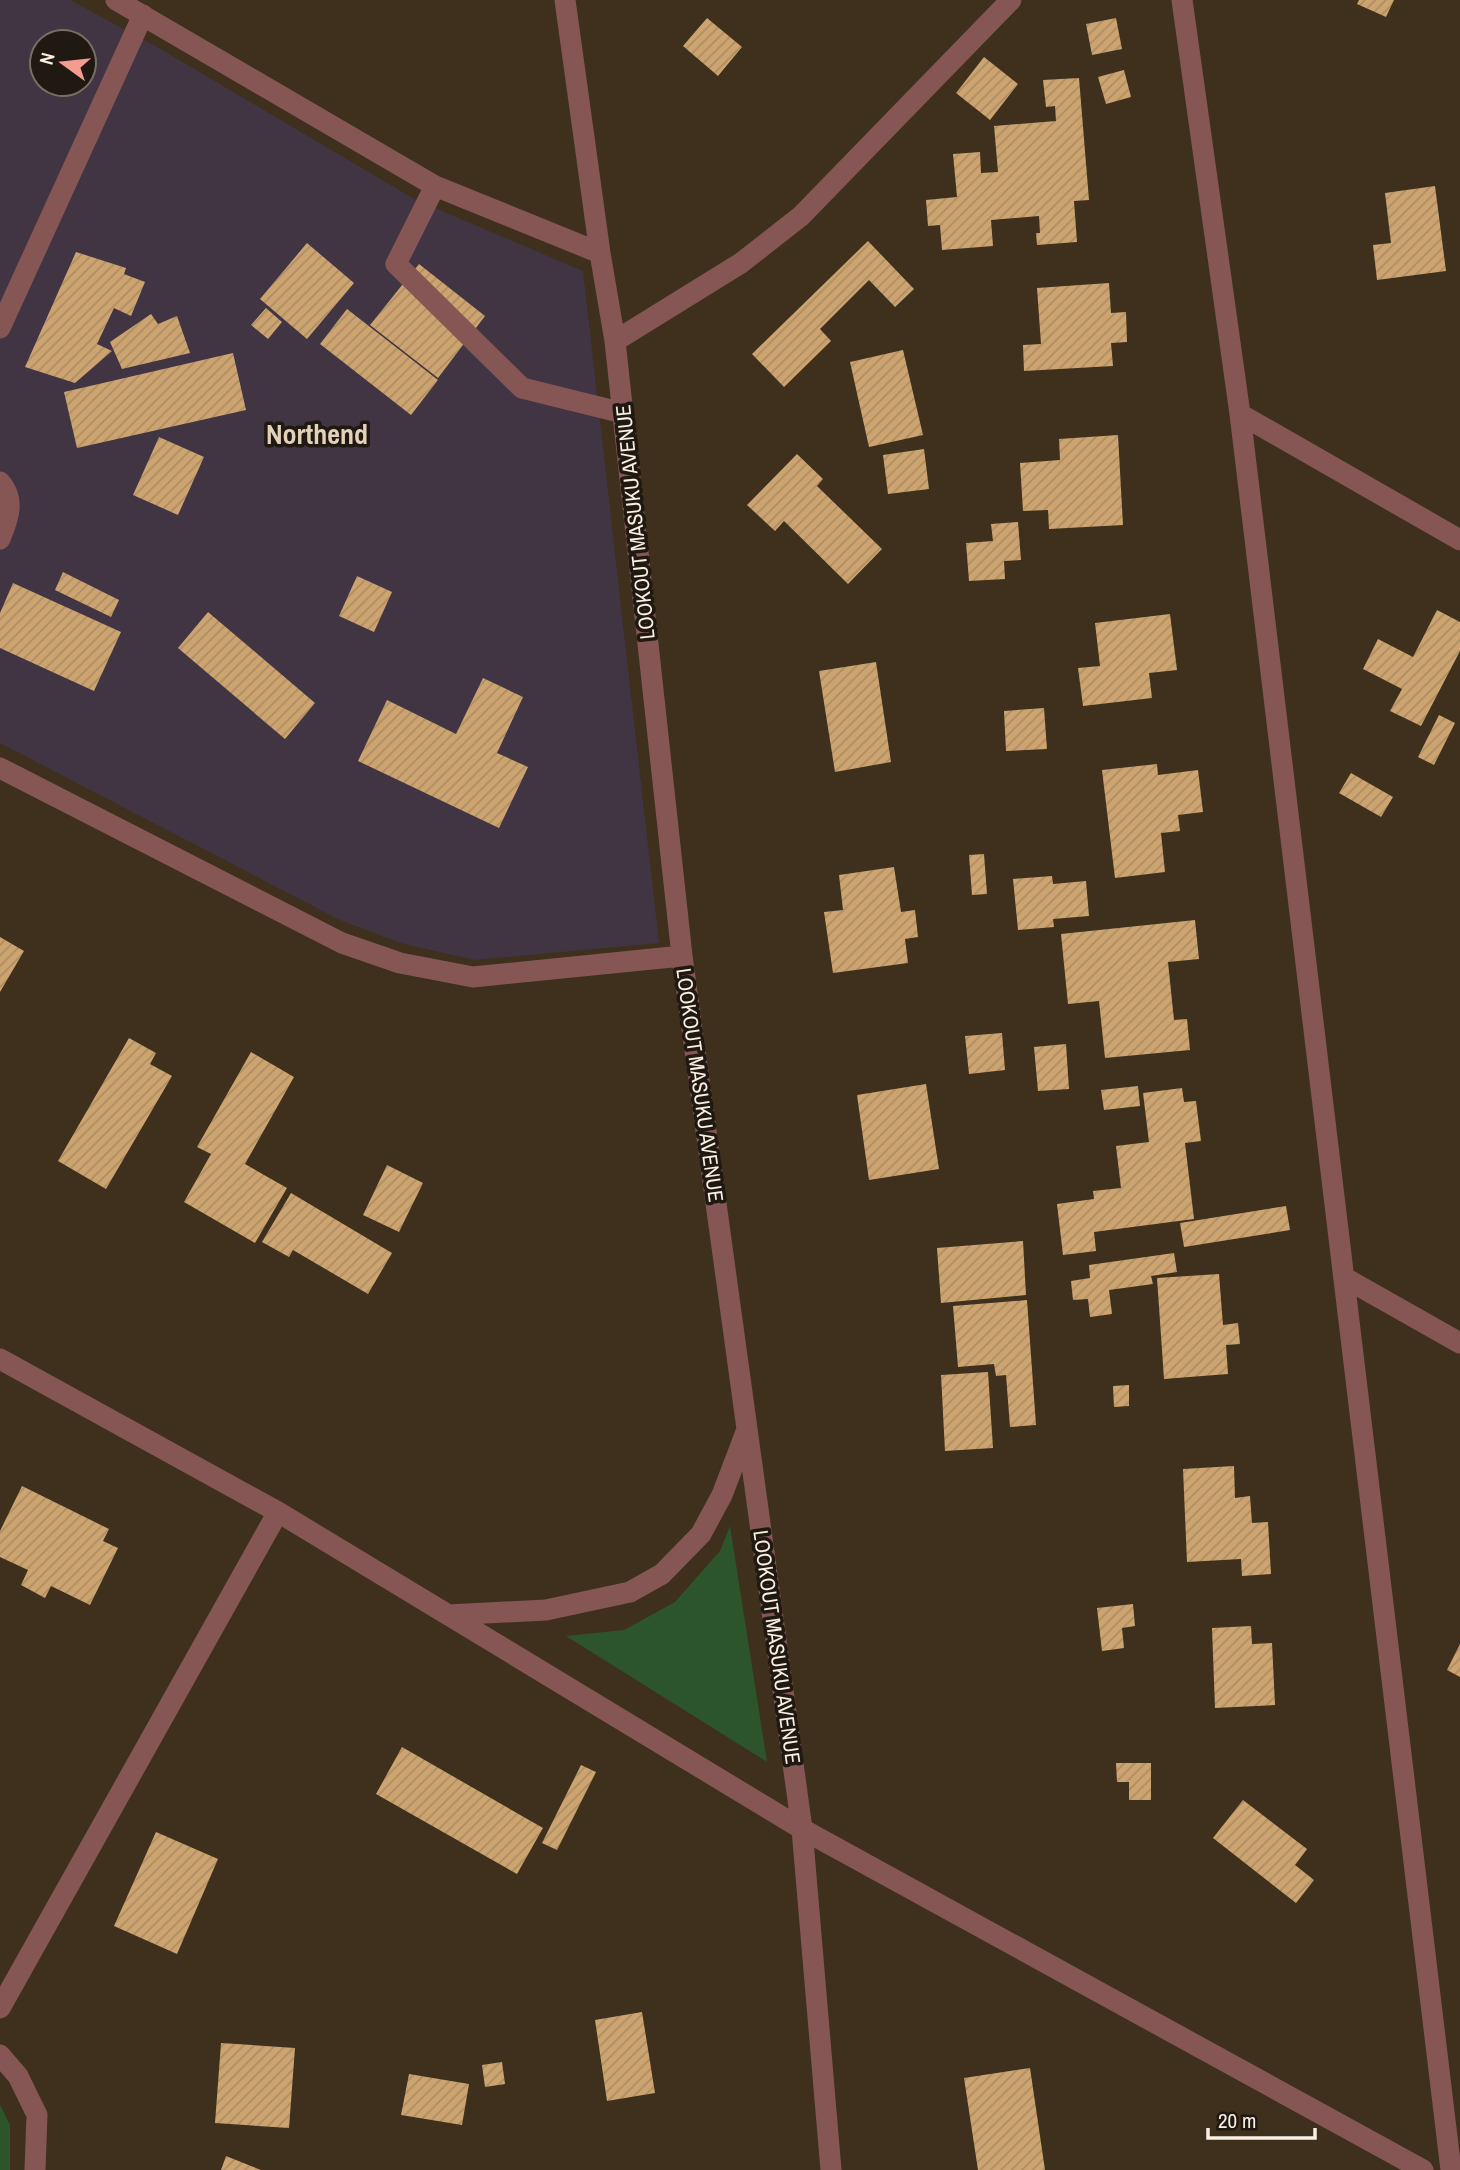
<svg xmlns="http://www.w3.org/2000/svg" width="1460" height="2170" font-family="'Archivo Narrow',sans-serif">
  <defs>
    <pattern id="building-hatch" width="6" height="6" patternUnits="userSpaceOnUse" patternTransform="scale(1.75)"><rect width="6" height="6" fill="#cda46f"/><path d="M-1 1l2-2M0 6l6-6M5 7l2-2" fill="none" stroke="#ac8d64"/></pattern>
  </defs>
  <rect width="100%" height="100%" fill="#3e301d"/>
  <path fill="#413544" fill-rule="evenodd" d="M0,0H70L157,47L414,199L583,271L659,943L474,960L401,943L340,920L0,743ZM42,42H84V84H42Z"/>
  <path fill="#2c552b" d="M730,1526L767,1762L566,1636L624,1630L675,1602L720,1551Z
    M0,2105L10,2125V2170H0Z"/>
  <path fill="url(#building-hatch)" d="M1359,0H1394L1386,17L1357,4Z
    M707,18L742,47L718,76L683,46Z
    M1116,18L1122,49L1092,55L1086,24Z
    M984,57L1018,84L990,120L956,93Z
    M1124,70L1131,97L1106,104L1098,77Z
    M1079,78L1089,200L1074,201L1077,242L1037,245L1036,233H1040L1039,216L991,220L993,246L942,250L940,225L928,226L926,200L957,197L953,154L980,152L981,173L998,172L994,126L1056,121L1055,106L1046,107L1043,80Z
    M1435,186L1446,271L1377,280L1373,245L1391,243L1385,193Z
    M868,241L914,289L895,307L869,280L820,329L831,341L784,387L752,354Z
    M307,243L354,283L307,339L260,299Z
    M76,252L126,268L124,274L145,282L131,316L114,308L97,344L112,351L75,383L25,367Z
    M419,264L485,316L438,378L370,325Z
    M1109,283L1111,313L1126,312L1127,342L1111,343L1113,366L1024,371L1023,345L1041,344L1037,288Z
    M266,308L282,322L268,339L251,325Z
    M347,309L438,380L411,415L320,344Z
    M151,314L158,324L177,316L190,353L122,369L110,342Z
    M903,350L923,435L869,447L850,362Z
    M233,353L246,410L77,448L64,392Z
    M1118,435L1123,525L1049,529L1048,510L1023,511L1020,463L1060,460L1059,439Z
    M159,437L204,457L178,515L133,495Z
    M924,449L929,489L888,494L883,455Z
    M797,454L823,479L817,486L882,549L848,584L784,521L775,531L747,505Z
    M1018,522L1021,560L1004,561L1005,579L969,581L966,543L993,541L991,524Z
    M63,572L119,600L111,617L55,590Z
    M357,576L392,592L374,632L339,616Z
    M13,583L121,632L94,691L0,648V613Z
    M1437,610L1460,622V651L1421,726L1390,711L1402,689L1363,669L1378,639L1413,657Z
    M208,612L315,703L285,739L178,648Z
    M1170,614L1177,670L1149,673L1152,698L1083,706L1078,668L1100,666L1095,623Z
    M876,662L891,762L835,772L819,671Z
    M483,678L523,697L497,753L528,767L499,828L358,761L387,700L456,734Z
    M1044,708L1047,749L1006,751L1004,711Z
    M1439,715L1455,723L1434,765L1418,757Z
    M1157,764L1158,775L1198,770L1203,812L1178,815L1180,831L1161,833L1165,872L1115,878L1102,770Z
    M1351,773L1393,797L1381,817L1339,793Z
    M984,854L987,894L972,895L969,855Z
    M894,867L901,912L915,910L918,937L905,939L908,963L833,973L824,912L843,910L839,875Z
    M1052,876L1053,884L1086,881L1089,916L1053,919L1054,927L1018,930L1013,879Z
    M1195,920L1199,959L1168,962L1174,1020L1187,1019L1190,1050L1105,1058L1099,1001L1068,1004L1061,934Z
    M0,937L24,951L0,992Z
    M1002,1033L1005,1070L969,1074L965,1036Z
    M129,1038L156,1053L150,1064L172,1076L106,1189L58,1161Z
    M1066,1044L1069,1089L1038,1091L1034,1047Z
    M251,1052L294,1077L245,1164L287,1188L255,1243L184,1202L211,1154L197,1147Z
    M926,1084L939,1169L869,1180L857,1095Z
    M1138,1086L1140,1106L1104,1110L1101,1090Z
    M1182,1088L1184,1102L1196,1101L1201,1141L1185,1143L1194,1219L1094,1232L1096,1251L1063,1255L1057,1204L1094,1199L1093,1191L1121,1188L1116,1146L1149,1142L1143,1093Z
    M387,1165L423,1183L399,1232L363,1215Z
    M291,1193L392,1253L368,1294L293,1250L289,1257L262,1242Z
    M1286,1206L1290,1230L1184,1247L1180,1223Z
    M1023,1241L1026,1295L941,1303L937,1248Z
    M1174,1253L1177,1272L1151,1276L1153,1284L1109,1290L1112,1314L1090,1317L1088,1299L1073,1300L1071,1281L1090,1278L1089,1265Z
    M1219,1274L1223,1325L1238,1323L1240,1344L1226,1345L1228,1374L1164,1379L1157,1278Z
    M1027,1300L1036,1425L1010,1427L1006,1375L996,1376L994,1364L958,1367L953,1306Z
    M988,1372L993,1448L945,1451L941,1375Z
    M1129,1385V1406L1114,1407L1113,1386Z
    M1234,1466L1235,1498L1250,1496L1252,1523L1268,1522L1271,1574L1242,1576L1241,1559L1187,1562L1183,1469Z
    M22,1486L109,1529L103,1541L118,1548L90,1605L51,1586L45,1598L21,1585L28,1570L0,1557V1531Z
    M1133,1604L1135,1626L1122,1628L1124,1648L1102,1651L1097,1608Z
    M1251,1626L1252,1644L1272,1643L1275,1705L1215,1708L1212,1628Z
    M1460,1644V1677L1447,1670Z
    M402,1747L543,1828L517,1874L376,1794Z
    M1116,1763H1151V1800H1129V1782H1117Z
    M581,1765L596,1772L557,1850L542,1843Z
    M1243,1800L1307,1849L1295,1865L1314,1880L1296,1903L1213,1838Z
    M156,1832L218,1859L177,1954L114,1926Z
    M642,2012L655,2093L607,2101L595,2020Z
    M221,2043L295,2048L289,2128L215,2123Z
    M502,2062L505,2084L485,2087L482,2065Z
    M1030,2068L1045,2170H978L964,2078Z
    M409,2074L469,2084L462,2125L401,2115Z
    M226,2156L261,2170H221Z"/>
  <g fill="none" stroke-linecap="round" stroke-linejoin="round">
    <path stroke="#865655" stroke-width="21" d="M116,0L435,186L600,253
      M565,0L600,253L615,341L682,956L802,1829L831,2170
      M1182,0L1240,414L1451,2170
      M435,186L396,264L522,388L623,413
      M0,328L143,15
      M615,341L741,263L801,216L1011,0
      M1240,414L1460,540
      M0,482C16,500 8,519 0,539
      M0,768L342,943L400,963L473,977L682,956
      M1345,1278L1460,1343
      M0,1359L278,1512L802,1829L1423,2170
      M448,1615L546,1610L630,1592L662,1574L701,1534L722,1495L746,1432
      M0,2008L278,1512
      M0,2055L18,2076L37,2115L35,2170"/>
  </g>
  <g text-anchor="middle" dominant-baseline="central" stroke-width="7" stroke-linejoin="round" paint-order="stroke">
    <g font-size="21" fill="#f9efe3" stroke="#201911">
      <text transform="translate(635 522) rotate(-96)">LOOKOUT MASUKU AVENUE</text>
      <text transform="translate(700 1085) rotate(82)">LOOKOUT MASUKU AVENUE</text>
      <text transform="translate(777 1647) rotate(82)">LOOKOUT MASUKU AVENUE</text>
    </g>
    <g font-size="28" font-weight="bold" fill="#e4d1ba" stroke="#201911">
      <text x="317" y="434">Northend</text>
    </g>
  </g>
  <g transform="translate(63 63) rotate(285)"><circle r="33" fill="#201911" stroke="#776f65" stroke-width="2"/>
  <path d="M0-5L12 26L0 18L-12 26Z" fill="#f59c91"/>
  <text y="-10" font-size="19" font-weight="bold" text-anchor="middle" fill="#f9efe3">N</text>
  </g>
  <path d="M1208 2128v10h107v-10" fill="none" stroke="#f9efe3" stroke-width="3.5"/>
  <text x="1218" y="2128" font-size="21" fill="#f9efe3" stroke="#201911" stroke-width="5" paint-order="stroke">20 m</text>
</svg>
